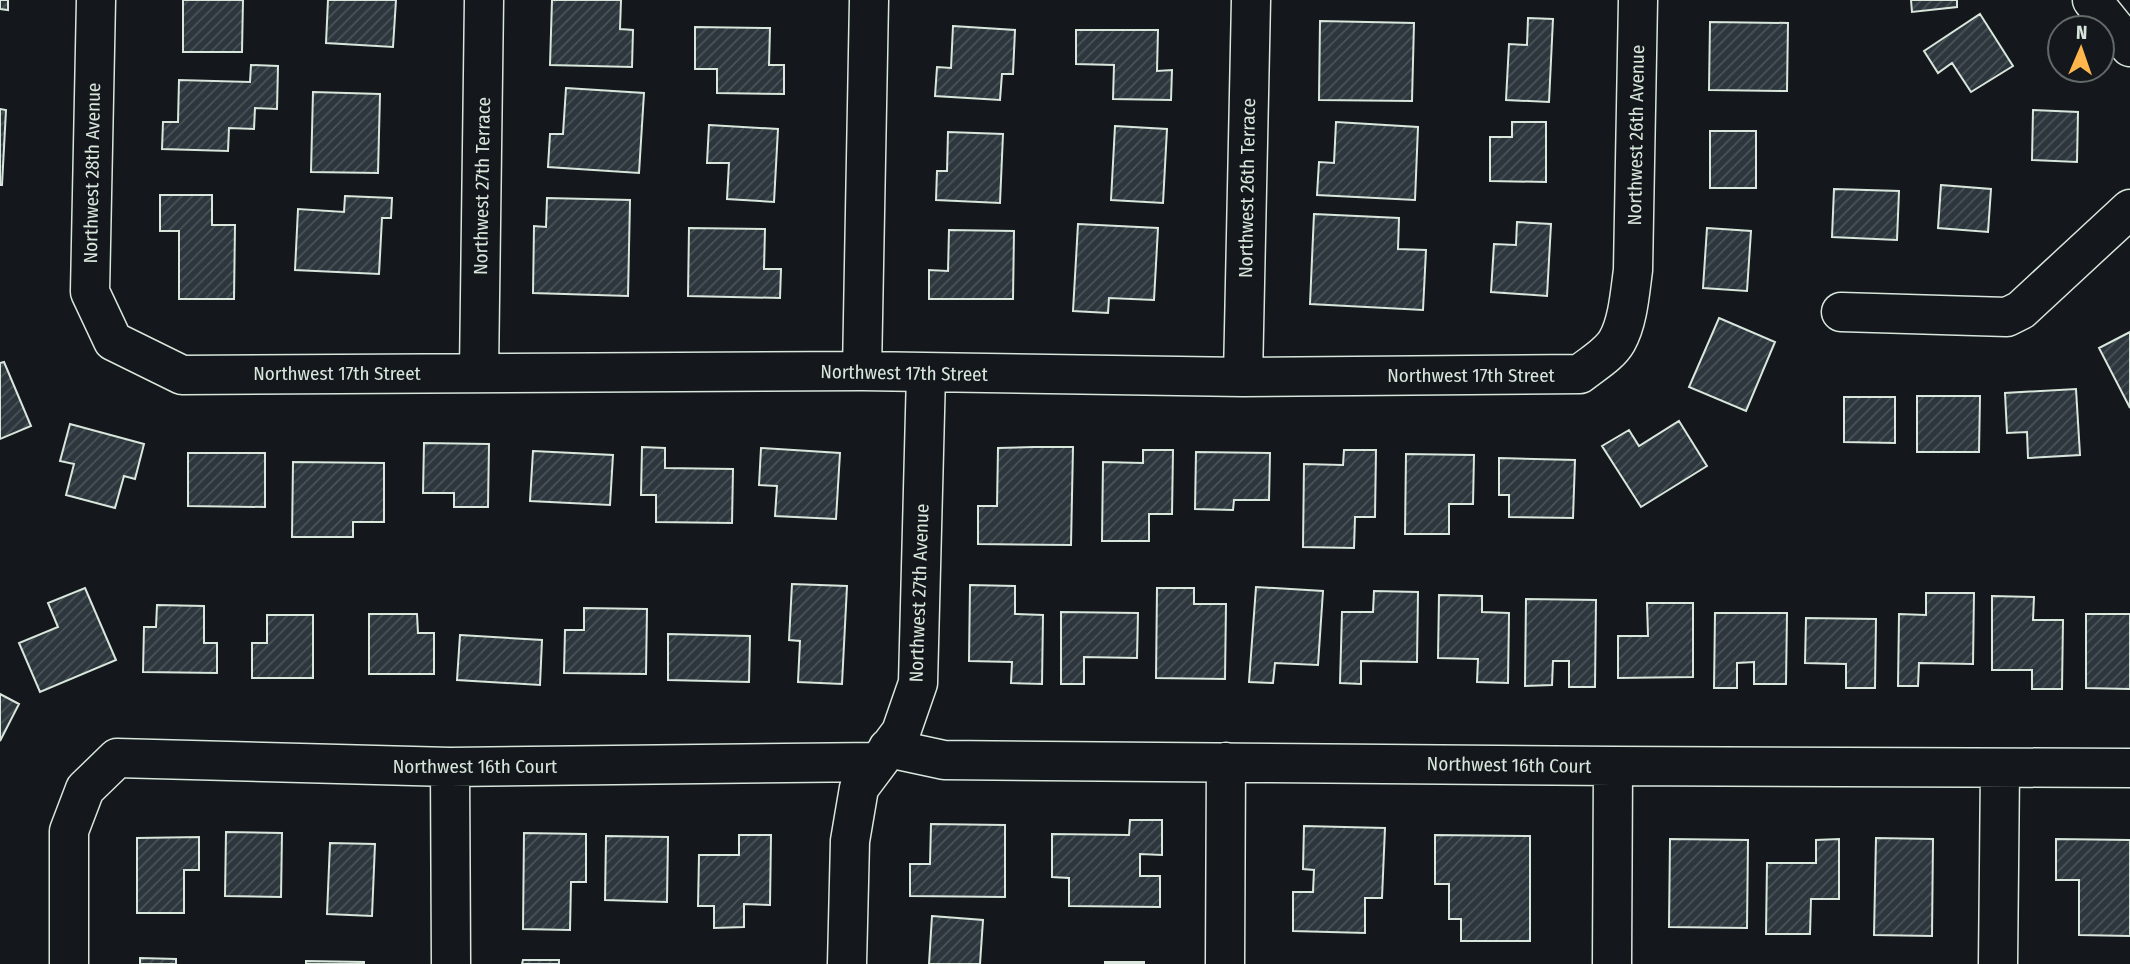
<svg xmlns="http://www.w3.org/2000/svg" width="2130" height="964" font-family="'Fira Sans Condensed',sans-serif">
  <defs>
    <pattern id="building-hatch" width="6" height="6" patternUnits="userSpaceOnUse" patternTransform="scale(1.75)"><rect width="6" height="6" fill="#2c363c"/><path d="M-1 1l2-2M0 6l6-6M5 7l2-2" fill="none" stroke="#4a5358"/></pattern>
  </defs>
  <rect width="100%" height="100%" fill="#14181c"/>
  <path fill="url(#building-hatch)" stroke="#d8e6dc" stroke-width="2" d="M0,0H8V10L0,9Z
    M183,0H243L242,52H183Z
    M328,0H396L393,47L326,43Z
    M552,0H621L620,29L633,30L632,67L550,65Z
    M1911,0H1957V7L1912,12Z
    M1980,14L2013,66L1971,92L1952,63L1938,73L1924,51Z
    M1528,18L1553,19L1549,102L1506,100L1509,44L1527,45Z
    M1320,21L1414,23L1412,101L1319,100Z
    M1710,22L1788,23L1787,91L1709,90Z
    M953,26L1015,30L1013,74H1002L1000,100L935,96L937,67L951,68Z
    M695,27L770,28L769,65H784V94L717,93V69H695Z
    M1076,30H1158L1157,71L1172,70L1171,100L1113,99L1114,65L1076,64Z
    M251,65L278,66L277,109L255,108L254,129L229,128L228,151L162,149L163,122H178L179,80L250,82Z
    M566,88L644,93L639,173L548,167L550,134H563Z
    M313,92L380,94L378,173L311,172Z
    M0,109L6,110L2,185H0Z
    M2033,110L2078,112L2077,162L2032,160Z
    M1336,122L1418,127L1415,200L1317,195L1319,162L1334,163Z
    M1512,122H1546V182L1490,181V137H1512Z
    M709,125L778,129L774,202L727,199L729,163H707Z
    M1115,126L1167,129L1163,203L1111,200Z
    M1710,131H1756V188H1710Z
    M948,132L1003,134L1000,203L936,200L937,171H947Z
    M1941,185L1991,189L1988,232L1938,228Z
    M1834,189L1899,191L1897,240L1832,237Z
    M160,195H212V225H235L234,299H179V231H160Z
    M345,196L392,198L391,218H382L379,274L295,270L298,209L344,212Z
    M547,198L630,200L628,296L533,293L534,226L546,227Z
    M1314,214L1399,218L1398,249L1426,250L1423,310L1310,304Z
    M1517,222L1551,224L1547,296L1491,292L1494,244L1516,245Z
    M1078,224L1158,228L1154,300L1109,298L1108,313L1073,311Z
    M689,228L765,229L764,269H781L780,298L688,296Z
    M1707,228L1751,231L1747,291L1703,288Z
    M949,230L1014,231L1013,299H929V270L948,271Z
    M1719,318L1775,342L1746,411L1689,387Z
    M2130,332V408L2099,348Z
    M4,362L31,426L0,439V363Z
    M2076,389L2080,455L2028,458L2027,432L2007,433L2005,393Z
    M1917,396H1980L1979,452H1917Z
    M1844,397H1895V443L1844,442Z
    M1679,421L1707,466L1641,507L1602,446L1629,430L1639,446Z
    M70,424L144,444L135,479L124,476L115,508L66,495L74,464L60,461Z
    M424,443L489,444L488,507H454V493H423Z
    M642,447L665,448V468L733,469L732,523L656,522V495H641Z
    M1034,447H1073L1071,545L978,544V506H997L998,448Z
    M761,448L840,453L836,519L775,516L777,486L759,485Z
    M1143,450H1173L1172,514H1149V541H1102L1103,462L1143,463Z
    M1344,450H1376L1375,517H1355L1354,548L1303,547L1304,464L1343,465Z
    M533,451L613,455L610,505L530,501Z
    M1196,452L1270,453L1269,500H1234L1233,510L1195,509Z
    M188,453H265V507L188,506Z
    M1406,454L1474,455L1473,504H1449V534H1405Z
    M1499,458L1575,460L1573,518L1509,517V495H1499Z
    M293,462L384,463V522H353V537H292Z
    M792,584L847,586L842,684L798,682L800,641L789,640Z
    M970,585L1015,586V614L1043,615L1042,684L1011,683L1012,662L969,661Z
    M1256,587L1323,591L1318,665L1275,663L1273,683L1249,682Z
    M85,588L116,660L40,692L19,643L58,627L48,603Z
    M1157,588H1194V604H1226L1225,679L1156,678Z
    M1374,591L1418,592L1417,662L1361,661V684L1340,683L1342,612H1373Z
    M1926,593H1974L1973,664L1919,663L1918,686H1898L1899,614L1926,615Z
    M1439,595L1482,596V612L1509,613L1508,683L1477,682L1478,659L1438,658Z
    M1992,596L2034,597L2033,620H2063L2062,689H2032V670H1992Z
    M1526,599L1596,600L1595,687H1569V661H1553L1552,685L1525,686Z
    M1647,603H1693V677L1618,678V636H1648Z
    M157,605L204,606V643H217V673L143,672L144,627H156Z
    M584,608L647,609L646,674L564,673L565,630H584Z
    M1061,612L1138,613L1137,658L1084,657V684H1061Z
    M1715,613H1787L1786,684H1754V662L1737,663V688H1714Z
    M369,614H417L418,633H434V674H369Z
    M2086,614H2130V689L2086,688Z
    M267,615H313V678H252V643H267Z
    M1806,618L1876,619L1875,688H1846V664L1805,663Z
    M668,634L750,636L749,682L668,680Z
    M460,635L542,640L540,685L457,680Z
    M0,694L19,704L0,741Z
    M1130,820H1162V855L1140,854V876H1160V907L1069,906V878L1052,877V834L1129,835Z
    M931,824L1005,825V897L910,896V864H930Z
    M1304,826L1385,828L1382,898H1365V933L1293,931V892H1313L1314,870L1303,869Z
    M226,832L282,833L281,897L225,896Z
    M524,833L586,834V882H571L570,930L523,929Z
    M739,835H771L770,905L744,904V927L714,928V906H698L699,855H739Z
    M1435,835L1530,836V941H1461V919H1449V884H1435Z
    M606,836L668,837L667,902L605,900Z
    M199,837V870H184V913H137V838Z
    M1876,838L1933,839L1932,936L1874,935Z
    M1670,839L1748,840L1747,928L1669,927Z
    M1839,839V899H1811L1810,934H1766L1767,863H1816V840Z
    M2056,839L2130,840V936L2079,935V880H2056Z
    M330,843L375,844L372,916L327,914Z
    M932,916L983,920L980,964H929Z
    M140,958L176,959V964H140Z
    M523,960H559V964H522Z
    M306,961L364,962V964H306Z
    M1105,962H1144V964H1105Z"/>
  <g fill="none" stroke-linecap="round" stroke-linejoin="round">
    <g stroke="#d8e6dc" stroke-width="41">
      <path id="minor" d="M96,0L90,292L113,341L182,375L862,371L1243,377L1580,374C1592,364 1609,355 1617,341C1628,322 1630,292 1633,270L1638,0
        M2092,0L2130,47
        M1841,312L2007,317L2021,310L2130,209
        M862,371L869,0
        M479,372L484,0
        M1243,377L1251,0
        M888,748L944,760L1613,766L2130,768
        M450,767L451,964
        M69,964V831L85,789L117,758L450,767L877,762
        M847,964L850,841L859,788L901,732L918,683L926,374
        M1225,964L1226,762
        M1612,964L1613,766
        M1998,964L2000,768"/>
    </g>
    <use href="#minor" stroke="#14181c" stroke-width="38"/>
  </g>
  <g text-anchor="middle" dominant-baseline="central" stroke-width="5" stroke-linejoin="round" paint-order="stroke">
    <g font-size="19" fill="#d8e6dc" stroke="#14181c">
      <text transform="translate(1636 135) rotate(-89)">Northwest 26th Avenue</text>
      <text transform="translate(92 173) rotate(-89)">Northwest 28th Avenue</text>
      <text transform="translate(482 186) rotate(-89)">Northwest 27th Terrace</text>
      <text transform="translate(1247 188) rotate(-89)">Northwest 26th Terrace</text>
      <text x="337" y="373">Northwest 17th Street</text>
      <text transform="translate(904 373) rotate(1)">Northwest 17th Street</text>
      <text x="1471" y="375">Northwest 17th Street</text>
      <text transform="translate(919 593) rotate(-88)">Northwest 27th Avenue</text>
      <text transform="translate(1509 765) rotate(1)">Northwest 16th Court</text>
      <text x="475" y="766">Northwest 16th Court</text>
    </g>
  </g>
  <g transform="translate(2081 49) rotate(2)"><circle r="33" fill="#14181c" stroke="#626a69" stroke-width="2"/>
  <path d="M0-5L12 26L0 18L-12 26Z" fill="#ffb74d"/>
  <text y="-10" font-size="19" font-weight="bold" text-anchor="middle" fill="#d8e6dc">N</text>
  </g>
</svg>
